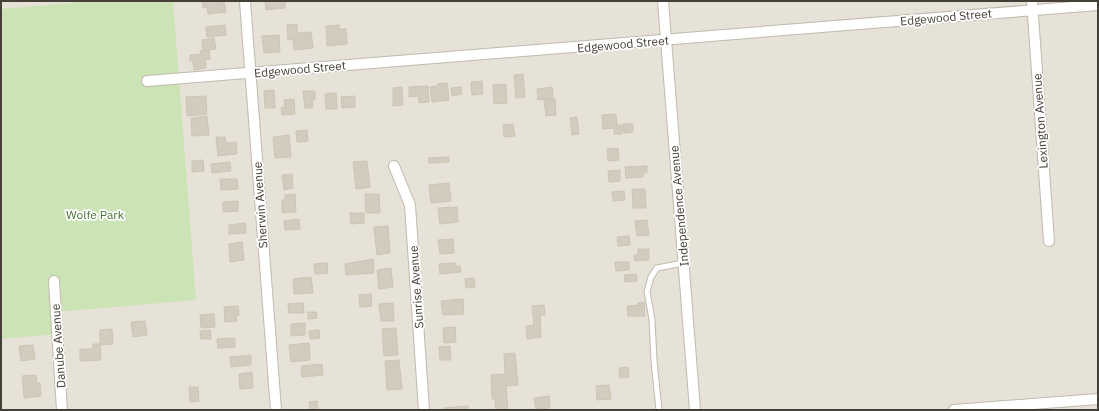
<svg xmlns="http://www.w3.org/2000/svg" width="1099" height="411" font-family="'IBM Plex Sans',sans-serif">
  <rect width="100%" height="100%" fill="#f2f0e8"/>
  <path fill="#e6e2d7" d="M1,1H1098V410H1Z"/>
  <path fill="#cce3b5" d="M95,1H173L196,300L56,312L57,334L1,339V9Z"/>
  <path fill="#d3ccbe" stroke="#cdc4b2" d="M202,1H224L226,12L208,14L207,7L203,8Z
    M265,1H285V8L266,10Z
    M297,24V33L311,32L313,48L294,50L293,39L288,40L287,25Z
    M225,25L226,35L207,37L206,27Z
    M339,25V29H346L347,44L327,46L326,26Z
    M279,35L280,52L264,53L262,36Z
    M214,38L216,49L203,50L202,40Z
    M209,50L210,59L205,60L206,68L194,70L193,60L190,61V55L201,54L200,51Z
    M523,74L525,97L516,98L514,75Z
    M482,81L483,94L472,95L471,82Z
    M447,83L449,100L432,102L430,87L438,86L437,84Z
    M506,84L507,103L494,104L493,85Z
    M428,86L429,102L419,103L418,96L409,97V87Z
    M402,87L403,105L393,106V88Z
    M461,87L462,94L452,96L451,88Z
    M552,87L553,98L538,100L537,89Z
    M274,90L275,108H265L264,91Z
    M303,91H315V100H312L313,108H305Z
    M336,93L337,109H326L325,94Z
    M206,96L207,114L187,116L186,97Z
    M355,96V107L342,108L341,97Z
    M294,99L295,114L282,115L281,108L285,107L284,100Z
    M555,99L556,115L546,116L544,100Z
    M616,114L617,125H622V134H614V128L603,129L602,115Z
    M207,116L209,135L192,136L191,118Z
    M577,117L579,134L572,135L570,118Z
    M513,124L515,136L504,137L503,125Z
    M623,124H633V132L624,133Z
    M307,130L308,141L297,142L296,131Z
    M289,135L291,157L275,158L273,137Z
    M216,137H225L226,143L236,142L237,154L218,156Z
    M618,148L619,160L608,161L607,149Z
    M449,157V162L429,163L428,158Z
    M203,160L204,171L192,172V161Z
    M367,161L370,187L356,189L353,162Z
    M230,162L231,171L212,173L211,164Z
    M647,166V173H643V177L626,178L625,167Z
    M620,170V181L609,182L608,171Z
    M292,174L293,188L284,190L282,175Z
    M220,179H237L238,189L221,190Z
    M449,183L451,201L431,203L429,185Z
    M632,189H645L646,208H633Z
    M624,191L625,200L613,201L612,192Z
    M295,194L296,212L282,213V200H285V195Z
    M365,194H379L380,213H366Z
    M238,201V211L223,212V202Z
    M457,207L458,222L440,224L438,208Z
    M350,213H364V223L351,224Z
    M299,219L300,229L285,230L284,221Z
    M647,220L649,235L637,236L635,221Z
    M245,223L246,233L229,234V225Z
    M388,226L390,253L377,255L374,227Z
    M629,236L630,245L618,246L617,237Z
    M453,239L454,253L440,254L438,240Z
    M242,242L244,260L230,262L229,244Z
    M638,249H649V260L635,261L634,255H638Z
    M373,259L374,273L346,275L345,264Z
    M615,262H629V270L616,271Z
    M327,263L328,273L315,274L314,264Z
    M455,263V266H460L461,272L440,274L439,264Z
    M391,268L393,287L379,289L377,270Z
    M636,274L637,281L625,282L624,275Z
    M311,277L313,293L294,294L293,279Z
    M474,278L475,287L466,288L465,279Z
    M371,294L372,306L360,307L359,295Z
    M463,299L464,314L443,315L441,301Z
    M644,302L645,316H628L627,306L638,305V303Z
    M303,303L304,313H289L288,304Z
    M393,303L394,321H381L379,304Z
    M544,305L545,315H540L541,337L527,339L526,326L534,325L532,306Z
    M238,306L239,315L236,316L237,321L225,322L224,307Z
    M308,312H316L317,318L308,319Z
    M214,314L215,327L201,328L200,315Z
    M145,321L147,335L133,337L131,322Z
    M305,323V335L291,336V324Z
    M455,327L456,342L444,343L443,328Z
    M396,328L398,355L384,356L382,329Z
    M112,329L113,344L100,345V330Z
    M210,330L211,339H201L200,331Z
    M319,330L320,338L310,339L309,331Z
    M235,338V347L218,348L217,339Z
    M309,343L310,360L291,362L289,345Z
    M93,344H100L101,360L80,361V349H93Z
    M33,345L35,359L21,361L19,346Z
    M450,346L451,360H440L439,347Z
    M515,353L518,385L506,386L508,410H496L495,399H492L491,375L505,374L504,354Z
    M251,355V365L231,367L230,357Z
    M399,360L402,389L387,390L385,361Z
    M322,364L323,375L302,377L301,366Z
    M628,367L629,377L620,378L619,368Z
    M252,372L253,388L240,389L239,374Z
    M36,375L37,383H40L41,396L24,398L22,376Z
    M609,385L611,399L597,400L596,386Z
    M189,387H198L199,401L190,402Z
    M549,396L550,408L536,409L534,398Z
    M317,401L318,410H310L309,402Z
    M468,406V410H444V408Z"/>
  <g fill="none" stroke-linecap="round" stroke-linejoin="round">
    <g stroke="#c0baae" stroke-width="7">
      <path id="lane" d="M659,410L654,361L652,319L647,292L651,277L657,268L683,263"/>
    </g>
    <g stroke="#c0baae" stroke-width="12">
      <path id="street" d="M245,1L276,410
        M663,1L695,410
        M1032,1L1049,241
        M147,81L1098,5
        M394,166L410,205L424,410
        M54,281L62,410
        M954,410L1098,399"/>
    </g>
    <use href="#lane" stroke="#fff" stroke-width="5"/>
    <use href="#street" stroke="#fff" stroke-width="10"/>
  </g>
  <g text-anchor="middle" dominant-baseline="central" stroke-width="3.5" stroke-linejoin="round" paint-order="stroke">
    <g font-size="12" fill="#454037" stroke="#fff">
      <text transform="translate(946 17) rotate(-5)">Edgewood Street</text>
      <text transform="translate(623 44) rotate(-5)">Edgewood Street</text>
      <text transform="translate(300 69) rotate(-5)">Edgewood Street</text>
      <text transform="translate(1040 121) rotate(-94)">Lexington Avenue</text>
      <text transform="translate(260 205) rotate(-94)">Sherwin Avenue</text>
      <text transform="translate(679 206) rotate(-95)">Independence Avenue</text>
      <text transform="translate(416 287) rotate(-94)">Sunrise Avenue</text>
      <text transform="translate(58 346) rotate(-94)">Danube Avenue</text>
    </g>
    <g font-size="12" fill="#467130" stroke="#fff">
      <text x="95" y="214">Wolfe Park</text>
    </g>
  </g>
  <rect width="1099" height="411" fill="none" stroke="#454037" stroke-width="4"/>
</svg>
